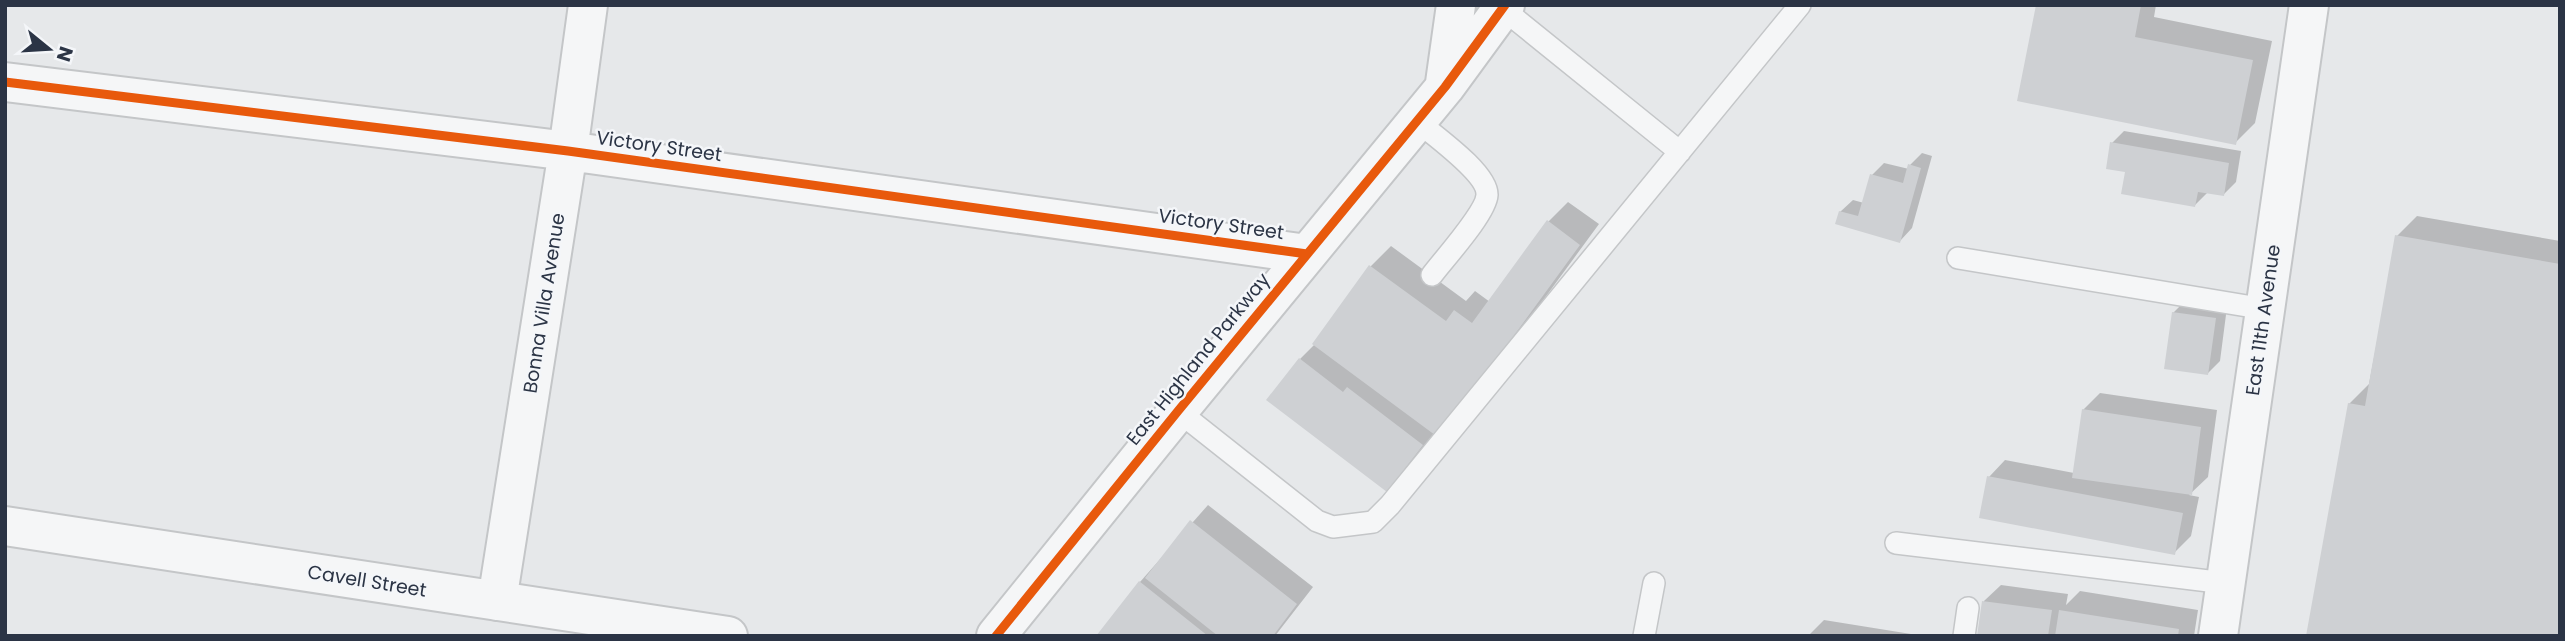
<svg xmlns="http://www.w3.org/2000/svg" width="2565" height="641" font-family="Poppins,sans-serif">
  <rect width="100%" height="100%" fill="#e6e8ea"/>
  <path fill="#0003" d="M2038,5H2156L2154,17L2272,41L2255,123L2235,143Z
    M2124,131L2241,151L2236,182L2224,194L2208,192L2195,205L2127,170L2112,143Z
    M1922,153L1932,156L1912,228L1900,241L1840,212L1853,200L1864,203L1872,175L1884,163L1909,169L1910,165Z
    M1568,202L1599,224L1459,415L1435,432L1404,473L1387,490L1300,359L1315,344L1371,266L1391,246L1466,301L1475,291L1490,302L1548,222Z
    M2417,216L2560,241V636L2349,404L2369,384L2397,236Z
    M2185,301L2227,307L2220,361L2208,373L2173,313Z
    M2100,393L2217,410L2208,477L2189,495L2199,497L2191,536L2174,553L1989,477L2005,460L2074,473L2083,410Z
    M1208,505L1313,587L1275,636H1098L1140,582Z
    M2001,585L2068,594L2066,605L2080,591L2198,610L2194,636H1979L1984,601Z
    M1824,620L1911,634V636H1808Z"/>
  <path fill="#ced0d3" d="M2036,5H2141L2135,37L2253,60L2236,145L2017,101Z
    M2110,142L2229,163L2224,196L2198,192L2195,207L2121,194L2125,172L2106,169Z
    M1908,164L1921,168L1900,243L1835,224L1839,211L1858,216L1870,174L1903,183Z
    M1547,220L1580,245L1439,438L1312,344L1369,265L1446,321L1454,310L1472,323Z
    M2395,235L2560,264V636H2306L2348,403L2365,406Z
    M2172,312L2216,318L2208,375L2164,369Z
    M1299,358L1343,392L1347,387L1423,445L1387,492L1266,400Z
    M2082,409L2201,427L2192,495L2072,478Z
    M1987,476L2183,513L2175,555L1979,518Z
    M1190,520L1297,604L1273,636H1218L1145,578Z
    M1139,581L1208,636H1096Z
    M1982,601L2052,610L2048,636H1977Z
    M2059,610L2179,629L2178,636H2055Z"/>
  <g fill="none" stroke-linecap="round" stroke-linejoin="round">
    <g stroke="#c4c6c8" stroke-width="24">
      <path id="lane" d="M1503,9L1680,152
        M1417,121C1433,135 1488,173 1487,195C1486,213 1444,259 1432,275
        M1958,258L2265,309
        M1178,411L1317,521L1333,527L1373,522L1390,505L1800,5
        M1896,543L2225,583
        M1644,636L1654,583
        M1964,636L1968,608"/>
    </g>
    <g stroke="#c4c6c8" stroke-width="42">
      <path id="street" d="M5,82L568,151L1307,254
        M1445,83L1456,5
        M5,526L728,636
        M497,601L568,151L588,5
        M996,636L1178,411L1445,87L1505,5
        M2218,636L2309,5"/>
    </g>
    <use href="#lane" stroke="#f5f6f7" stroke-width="21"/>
    <use href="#street" stroke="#f5f6f7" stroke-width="38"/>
    <g stroke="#f4f6f9" stroke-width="13">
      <path id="cycleway" d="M5,82L568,151L1307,254
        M996,636L1178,411L1445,87L1505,5"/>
    </g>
    <use href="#cycleway" stroke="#e8590c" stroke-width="9"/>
  </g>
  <g text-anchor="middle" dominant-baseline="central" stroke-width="5" stroke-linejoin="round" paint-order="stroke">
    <g font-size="19" fill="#2b3445" stroke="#f4f6f9">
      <text transform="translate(659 146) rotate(8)">Victory Street</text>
      <text transform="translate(1221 224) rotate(8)">Victory Street</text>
      <text transform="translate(544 303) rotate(-81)">Bonna Villa Avenue</text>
      <text transform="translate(2263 320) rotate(-82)">East 11th Avenue</text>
      <text transform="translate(1198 359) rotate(-51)">East Highland Parkway</text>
      <text transform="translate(367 581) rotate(9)">Cavell Street</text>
    </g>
  </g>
  <rect width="2565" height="641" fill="none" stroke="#2b3445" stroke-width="14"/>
  <g transform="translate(49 49) rotate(108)" stroke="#f4f6f9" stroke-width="5" paint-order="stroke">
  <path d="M0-5L12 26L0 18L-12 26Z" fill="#2b3445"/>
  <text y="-10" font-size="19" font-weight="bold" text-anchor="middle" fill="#2b3445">N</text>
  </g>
</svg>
